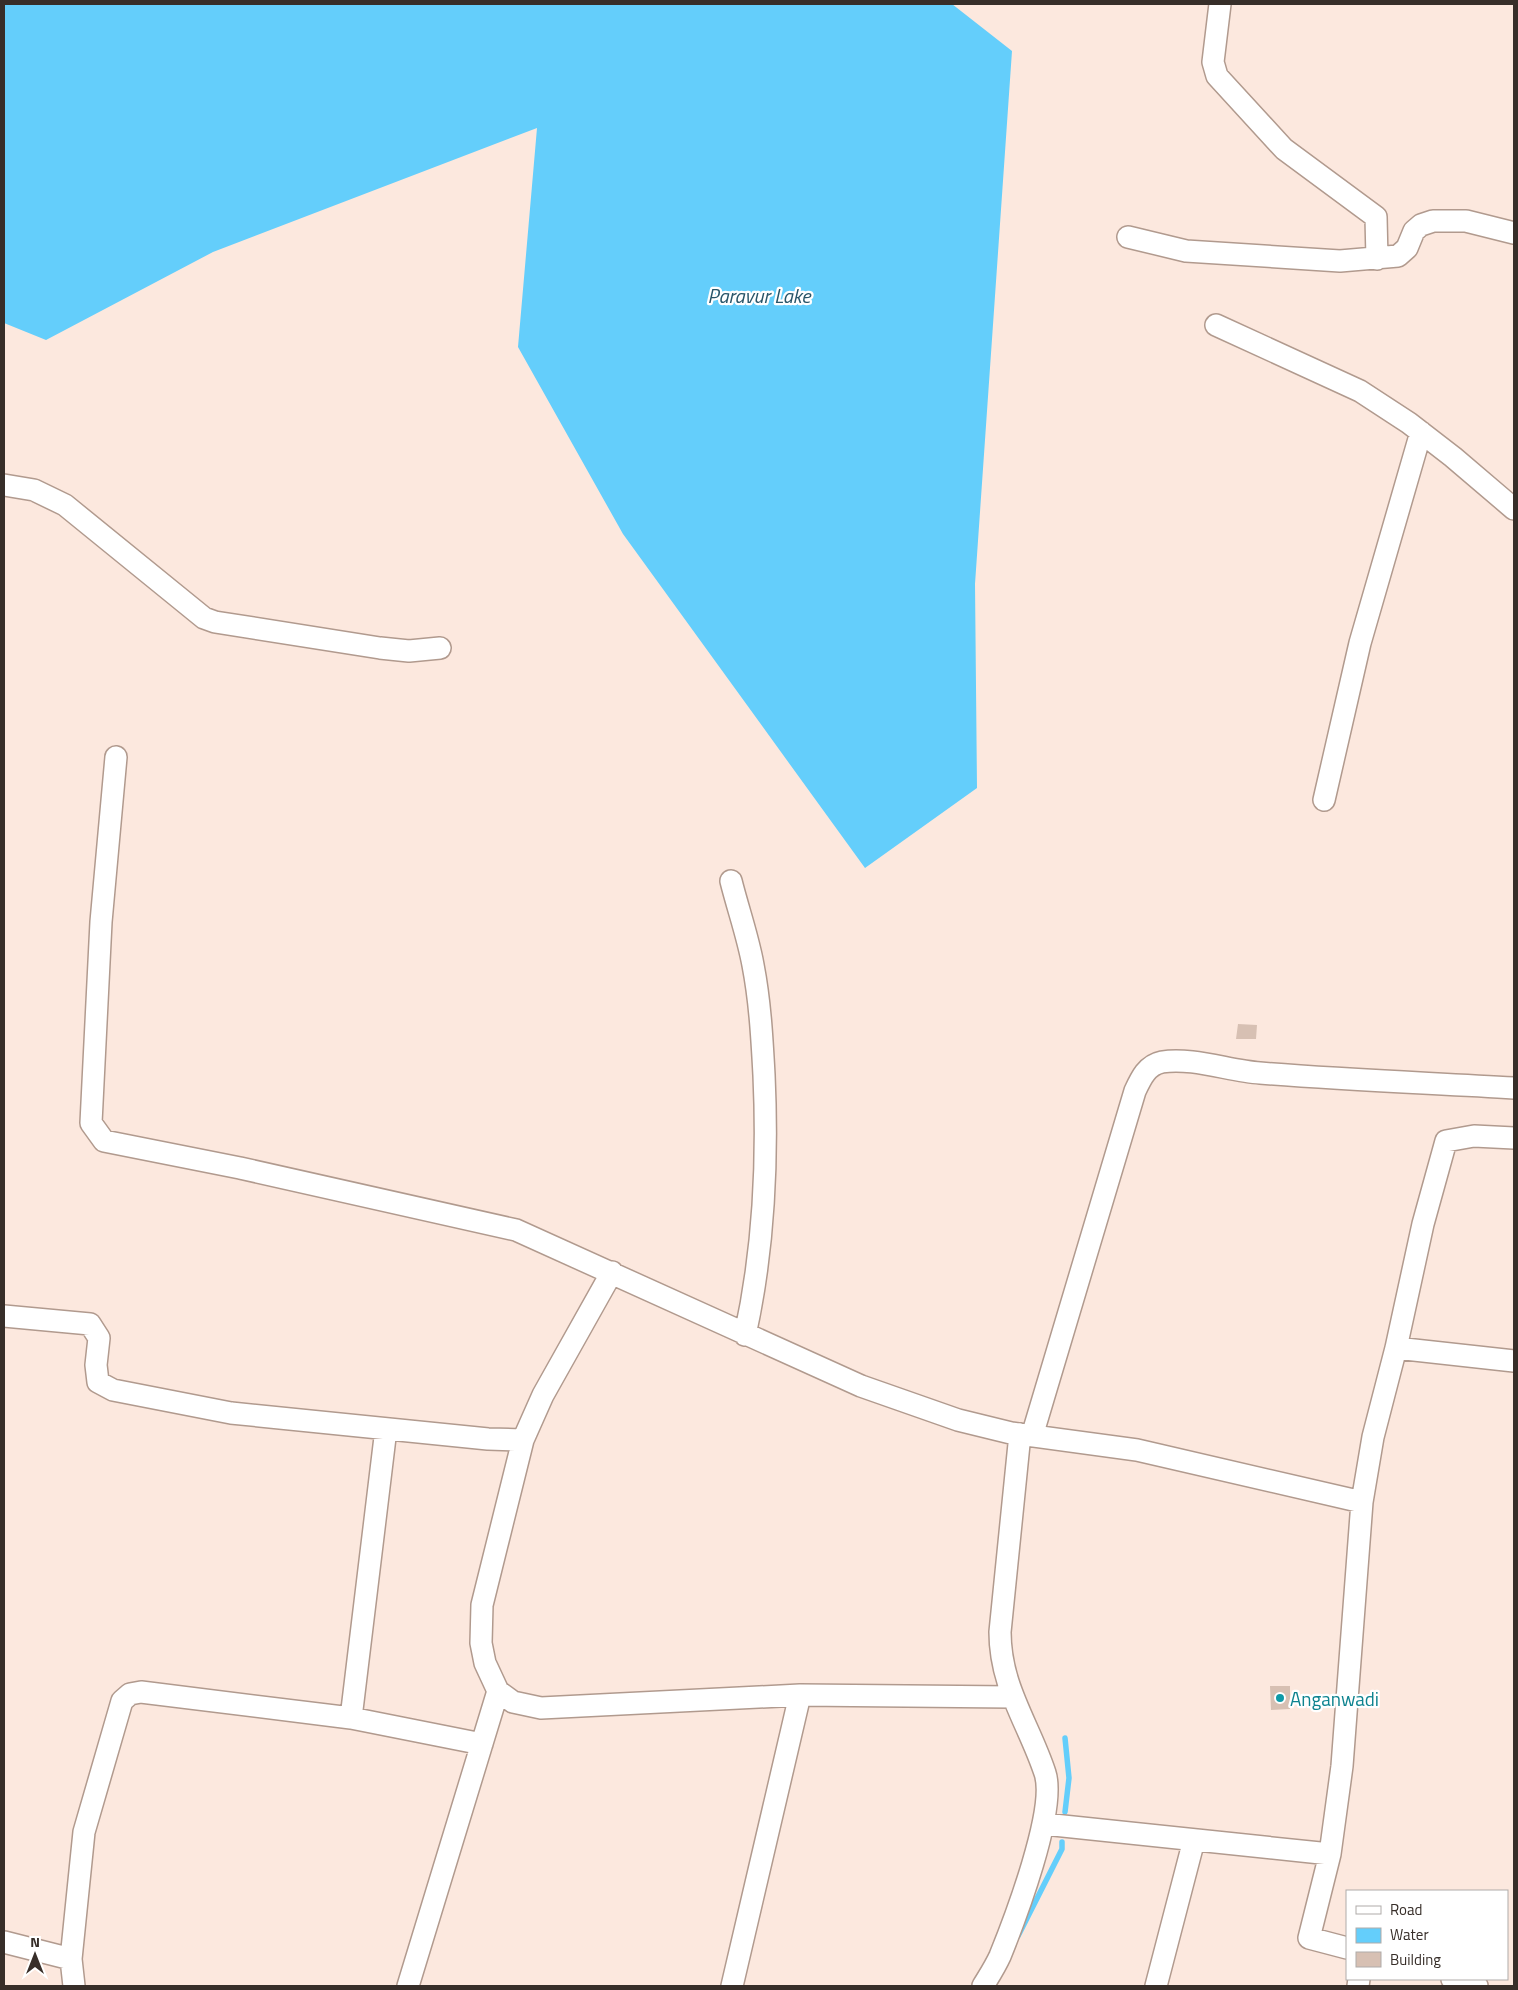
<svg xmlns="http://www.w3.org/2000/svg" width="1518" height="1990" font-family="'Titillium Web',sans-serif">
  <rect width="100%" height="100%" fill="#fce8de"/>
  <path fill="#64cefb" d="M4,4H952L1012,51L975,584L977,788L865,868L623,534L518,347L537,128L213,252L46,340L4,323Z"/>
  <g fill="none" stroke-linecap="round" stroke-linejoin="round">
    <path stroke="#64cefb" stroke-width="5.5" d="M1065,1738L1069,1778L1065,1812
      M1018,1936L1062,1849V1842"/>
  </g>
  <path fill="#d7c0b3" d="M1238,1024L1257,1025L1256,1039H1236Z
    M1270,1686H1290V1709L1271,1710Z"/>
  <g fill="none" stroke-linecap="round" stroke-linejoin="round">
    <g stroke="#b19a8e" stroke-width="24">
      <path id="street" d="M1220,4L1213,62L1217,76L1284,149L1376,217L1377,259
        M1128,237L1186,251L1340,261L1398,256L1407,248L1414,231L1421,225L1433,221H1466L1514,233
        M1216,325L1360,391L1409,423L1453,457L1514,509
        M4,485L34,490L65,505L204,618L215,622L380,648L409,651L440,648
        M116,757L101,922L91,1123L104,1141L240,1168L516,1230L861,1386L958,1420L1011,1433L1137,1450L1362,1502
        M1324,800L1360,643L1421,432
        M731,881C738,909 748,937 753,965C760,1001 762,1038 764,1075C768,1162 764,1249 745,1335
        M612,1272L543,1395L523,1440L482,1605L481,1643L485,1663L498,1691L513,1702L541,1708L800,1695L1012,1697
        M4,1316L90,1324L99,1338L96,1365L98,1382L113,1390L231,1413L488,1439L523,1440
        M1396,1348L1514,1361
        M1032,1436L1135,1091C1141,1078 1147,1065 1162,1062C1192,1057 1230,1071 1260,1073C1345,1080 1430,1083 1514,1088
        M351,1718L386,1429
        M1044,1824L1330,1854
        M4,1942L71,1959
        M1347,1948L1309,1938L1330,1854L1342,1766L1362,1502L1373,1437L1396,1348L1423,1224L1446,1141L1474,1136L1514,1138
        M1452,1979L1477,1986
        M74,1986L71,1959L84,1832L122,1701L130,1694L141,1692L351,1718L482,1744
        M408,1986L498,1691
        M732,1986L800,1695
        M983,1986C989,1976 995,1967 1000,1956C1015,1919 1057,1809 1045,1773C1029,1724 1000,1687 1000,1632L1020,1434
        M1156,1986L1194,1840
        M1358,1986L1359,1979"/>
    </g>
    <use href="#street" stroke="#fff" stroke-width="21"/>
  </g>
  <circle fill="#0f9aa8" stroke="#fff" stroke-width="2" cx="1280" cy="1698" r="5"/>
  <g text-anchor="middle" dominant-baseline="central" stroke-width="4.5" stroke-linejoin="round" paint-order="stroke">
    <g font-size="19" fill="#0d838f" stroke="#fff" text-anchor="start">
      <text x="1290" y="1698">Anganwadi</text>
    </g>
    <g font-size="20" font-style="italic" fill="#285569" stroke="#fff">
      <text x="759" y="295">Paravur Lake</text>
    </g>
  </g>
  <rect width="1518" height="1990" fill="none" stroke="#372e29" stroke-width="10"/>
  <rect x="1346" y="1890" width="162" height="90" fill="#ffffff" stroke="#afaba9"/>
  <rect x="1356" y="1906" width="25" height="8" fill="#ffffff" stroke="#afaba9"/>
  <text x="1390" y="1915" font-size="15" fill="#372e29">Road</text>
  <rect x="1356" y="1928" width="25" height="15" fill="#64cefb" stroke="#afaba9"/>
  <text x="1390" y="1940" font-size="15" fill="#372e29">Water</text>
  <rect x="1356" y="1952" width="25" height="15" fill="#d7c0b3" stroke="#afaba9"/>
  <text x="1390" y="1965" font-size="15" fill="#372e29">Building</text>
  <g transform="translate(35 1955)" stroke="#ffffff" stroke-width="4" paint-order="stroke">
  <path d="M0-4L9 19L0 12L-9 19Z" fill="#372e29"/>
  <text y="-8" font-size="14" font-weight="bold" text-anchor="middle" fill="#372e29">N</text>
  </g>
</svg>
